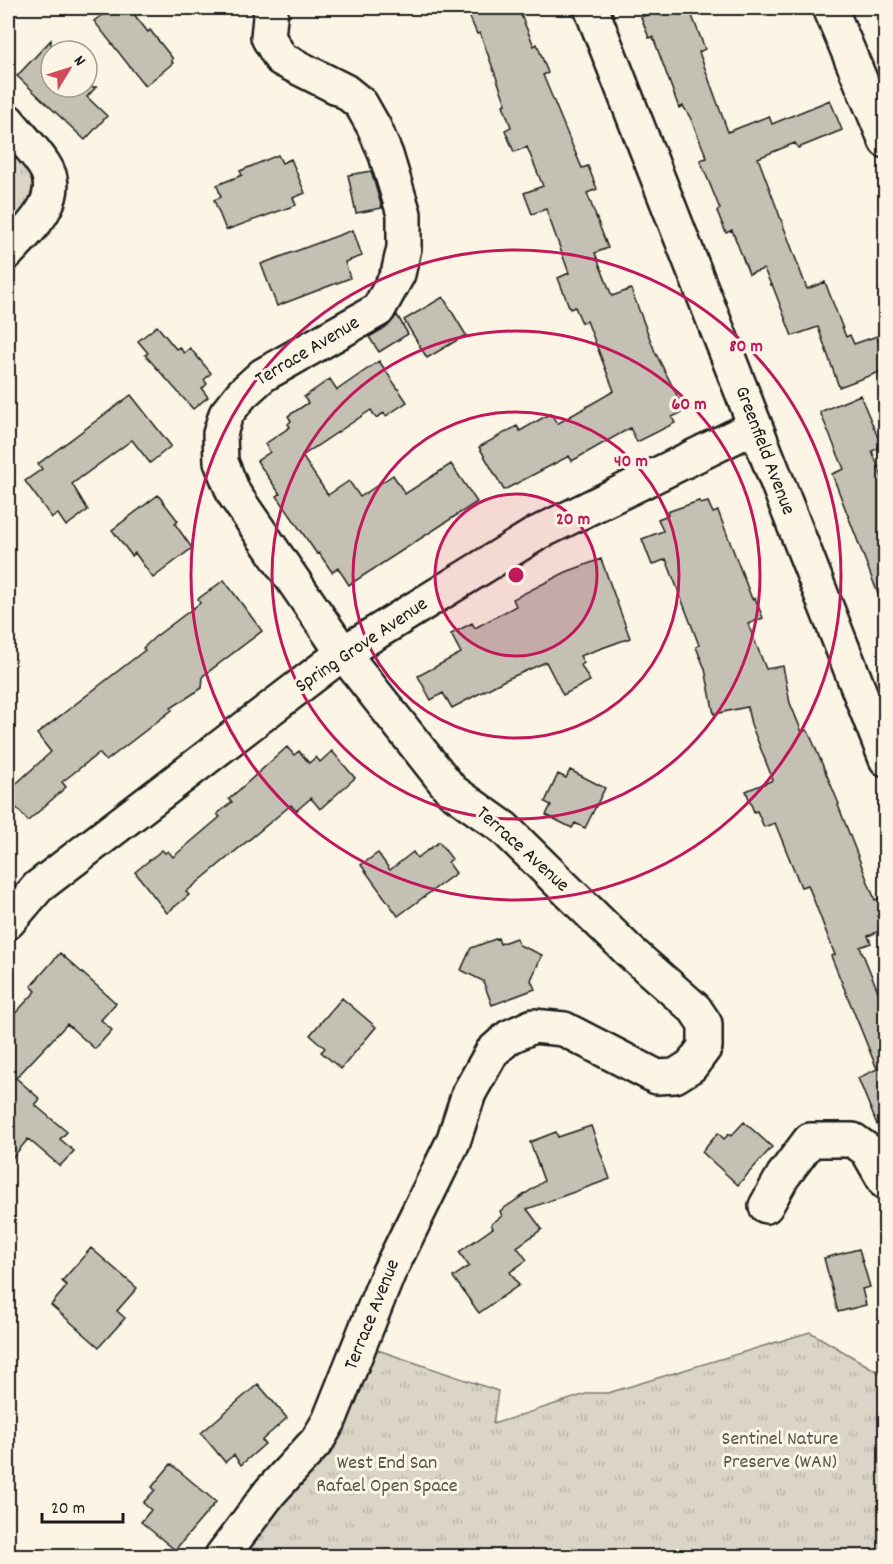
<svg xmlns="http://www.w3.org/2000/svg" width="893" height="1564" font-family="Dekko,sans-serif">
  <defs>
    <pattern id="park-tufts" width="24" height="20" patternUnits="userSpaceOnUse" patternTransform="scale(1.5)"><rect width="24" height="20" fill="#dbd5c8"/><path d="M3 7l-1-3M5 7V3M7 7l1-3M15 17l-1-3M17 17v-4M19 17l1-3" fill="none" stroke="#bbb6ab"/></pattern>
  </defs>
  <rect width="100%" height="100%" fill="#fcf5e5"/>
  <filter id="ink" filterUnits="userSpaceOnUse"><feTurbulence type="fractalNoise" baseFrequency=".0167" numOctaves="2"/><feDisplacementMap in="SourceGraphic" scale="12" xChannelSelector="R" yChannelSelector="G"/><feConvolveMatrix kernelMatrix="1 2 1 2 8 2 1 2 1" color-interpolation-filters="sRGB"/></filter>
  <g filter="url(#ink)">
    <path fill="url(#park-tufts)" stroke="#7c7872" stroke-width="1.5" d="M8,126L53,185L8,227Z
      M810,1332L885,1376V1556H222L253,1513L360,1344L498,1391L493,1424L589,1393H608Z"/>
    <path fill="#c4c0b3" stroke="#1c1c1c" stroke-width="1.5" d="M112,8H129L148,32L150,30L173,59L171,61L173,63L145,86L94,21Z
      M466,8H518L534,46L537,44L548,73L543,75L570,140L582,168L588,166L597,189L587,193L608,248L595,253L612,296L631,289L655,352L685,411L672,417L675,423L637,442L630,428L572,461L569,456L504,490L479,447L517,426L520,431L551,413L557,424L614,391L587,321L582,323L575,307L570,309L558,278L569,273L546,209L532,214L524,193L543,186L527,147L514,152L505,130L511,127L503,105L506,104L480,33L477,34Z
      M665,8H689L705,49L699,52L728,132L769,116L772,124L830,100L842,130L798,148L795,143L758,158L807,289L825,282L846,337L850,335L854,344L877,336L885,360V370L839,387L818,327L792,336L772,284L771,285L764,269L749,274L732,230L726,233L717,211L720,209L700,160L707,158L690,117L683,106L679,108L653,37L649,38L641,17Z
      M51,40V87H96L87,97L107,116L85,140L17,76Z
      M278,155L282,163L291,159L305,193L293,198L296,205L226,230L214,200L221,197L217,185L242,175L240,171Z
      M371,171L382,208L356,213L348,175Z
      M353,230L362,256L345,262L350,278L277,306L261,264Z
      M443,297L466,335L427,358L404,320Z
      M397,315L408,334L379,352L369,337L388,326Z
      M157,326L176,349L179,347L184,353L190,348L211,373L204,380L207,384L202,389L208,397L193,409L145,355L148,353L138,341Z
      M379,361L407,402L386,416L384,413L376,418L371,410L302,456L328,495L349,481L360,497L393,475L405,494L451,464L477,502L349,585L338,568L332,572L319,553L317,554L277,496L280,494L257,461L270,452L265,444L290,427L288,424L291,421L288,416L308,403L304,397L330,379L337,390Z
      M131,395L171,446L150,463L132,440L72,484L88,510L66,526L58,514L52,518L25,481L42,469L38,464Z
      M860,395L882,447L872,451L885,484V606L883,607L832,474L844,469L820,412Z
      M158,495L178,521L175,524L192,548L153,578L135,553L132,556L112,530Z
      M699,501L701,504L708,502L713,513L718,511L752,599L755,598L763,618L748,624L766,669L783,666L790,703L802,732L807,730L810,735L839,804L838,805L875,900L879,898L885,914V929L868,936L871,943L860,947L880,996L885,994V1144L858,1078L877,1069L831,956L835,955L808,885L801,887L775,823L764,827L757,811L754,812L746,791L773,780L751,724L747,707L714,714L705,669L696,647L699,645L666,559L652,565L642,539L663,531L658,519L668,515L667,512Z
      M601,559L630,638L580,656L584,663L581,665L590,681L563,695L546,662L505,680L452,708L443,693L431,700L418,676L461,653L451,634L472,623L475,628L516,606L513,599L566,572Z
      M224,580L262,631L203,676L202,688L171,708L172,710L106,761L99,753L62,782L66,787L28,821L8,798V791L51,752L37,734L145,650L143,648L155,637L200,603L198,599Z
      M287,747L294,755L299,751L309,763L316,757L320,762L332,751L355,778L320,809L311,798L296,811L291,805L186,892L189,895L167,913L135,872L162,850L165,853L168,851L173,857L220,817L217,814L232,802L229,799Z
      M570,770L605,788L585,828L575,823L572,828L546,815L551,805L545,802L558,774L566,778Z
      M439,842L452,859L448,862L456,873L398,916L361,865L378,853L390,870L413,852L417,858Z
      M498,938L500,944L516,938L519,945L542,955L531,980L535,989L492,1005L483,981L461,970L471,948Z
      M60,953L116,1003L101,1020L112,1030L95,1049L67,1024L16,1078L40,1099L35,1105L67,1132L60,1139L74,1151L60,1166L28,1139L8,1163V1021L36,991L31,986Z
      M342,998L376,1027L341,1069L321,1052L325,1048L310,1035Z
      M744,1122L772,1147L738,1185L702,1152L718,1133L724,1139L729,1134L731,1136Z
      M591,1126L610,1179L527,1209L542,1229L517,1247L527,1260L510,1272L519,1285L479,1313L453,1277L469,1266L459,1252L493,1228L491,1224L502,1216L500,1211L544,1181L530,1142L556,1132L558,1137Z
      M91,1248L137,1288L117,1311L125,1318L99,1347L51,1305L67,1286L62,1281Z
      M859,1249L870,1287L862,1289L866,1305L838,1312L824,1258Z
      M258,1384L287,1418L262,1440L265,1444L241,1465L234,1455L225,1462L201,1433Z
      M171,1464L216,1502L175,1550L141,1522L151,1510L143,1503L155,1490L152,1487Z"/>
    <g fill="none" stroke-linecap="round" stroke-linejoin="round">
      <g stroke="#1c1c1c" stroke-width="38">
        <path id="minor" d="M591,8L886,759
          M8,121C19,135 34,149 44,165C66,198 29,229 8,252
          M8,922L38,887L343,653L536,534L754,427
          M766,1206L783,1176L810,1140H853L867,1150L886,1183
          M222,1556L270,1492L317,1441L329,1421L388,1274L453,1142L469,1093L492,1052L509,1037L533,1026L564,1029L657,1077L675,1076L691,1066L705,1047V1024L695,1009L629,951L504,828L452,791L343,653L234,494L221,462L220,434L226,414L242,394L263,375L378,310L398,274L404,248V214L386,155L374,127L361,104L345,91L281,59L268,37L271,8"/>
      </g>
      <g stroke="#1c1c1c" stroke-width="38">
        <path id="major" d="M830,8L886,141"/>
      </g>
      <use href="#minor" stroke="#fcf5e5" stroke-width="33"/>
      <use href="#major" stroke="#fcf5e5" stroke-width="33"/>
    </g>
  </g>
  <circle cx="516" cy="575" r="81" fill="#c2185b" fill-opacity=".12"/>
  <g fill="none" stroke="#c2185b" stroke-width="3">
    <circle cx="516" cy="575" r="81"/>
    <circle cx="516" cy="575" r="163"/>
    <circle cx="516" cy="575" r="244"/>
    <circle cx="516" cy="575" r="325"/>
  </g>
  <g text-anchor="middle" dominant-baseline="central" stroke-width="6" stroke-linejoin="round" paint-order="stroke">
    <g font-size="20" fill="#1c1c1c" stroke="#fcf5e5">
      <text transform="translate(308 352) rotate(-31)">Terrace Avenue</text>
      <text transform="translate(764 451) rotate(69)">Greenfield Avenue</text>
      <text transform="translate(362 646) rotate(-34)">Spring Grove Avenue</text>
      <text transform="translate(522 850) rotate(42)">Terrace Avenue</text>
      <text transform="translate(373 1315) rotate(-68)">Terrace Avenue</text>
    </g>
    <g font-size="20" fill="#555450" stroke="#fcf5e5">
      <text x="780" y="1440">Sentinel Nature<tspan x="780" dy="23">Preserve (WAN)</tspan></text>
      <text x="387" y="1464">West End San<tspan x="387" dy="23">Rafael Open Space</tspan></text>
    </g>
  </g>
  <circle cx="516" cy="575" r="9" fill="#c2185b" stroke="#fcf5e5" stroke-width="3"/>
  <g font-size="18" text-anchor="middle" font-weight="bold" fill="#c2185b" stroke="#fcf5e5" stroke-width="6" stroke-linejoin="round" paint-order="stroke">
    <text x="746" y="351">80 m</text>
    <text x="689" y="409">60 m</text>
    <text x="631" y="466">40 m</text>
    <text x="573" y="524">20 m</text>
  </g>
  <rect width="893" height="1564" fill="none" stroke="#fcf5e5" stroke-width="30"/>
  <rect x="15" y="15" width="863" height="1534" fill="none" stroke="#1c1c1c" stroke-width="2" filter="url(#ink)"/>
  <g transform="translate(69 69) rotate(52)"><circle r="28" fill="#fcf5e5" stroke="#a29e95" stroke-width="1.5"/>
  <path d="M0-4.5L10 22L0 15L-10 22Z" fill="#d1495b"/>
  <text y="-9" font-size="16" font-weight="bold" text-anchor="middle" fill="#1c1c1c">N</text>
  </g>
  <path d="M42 1513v9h81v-9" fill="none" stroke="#1c1c1c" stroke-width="3"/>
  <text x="51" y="1513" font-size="18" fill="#1c1c1c" stroke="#fcf5e5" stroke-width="4.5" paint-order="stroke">20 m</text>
</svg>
